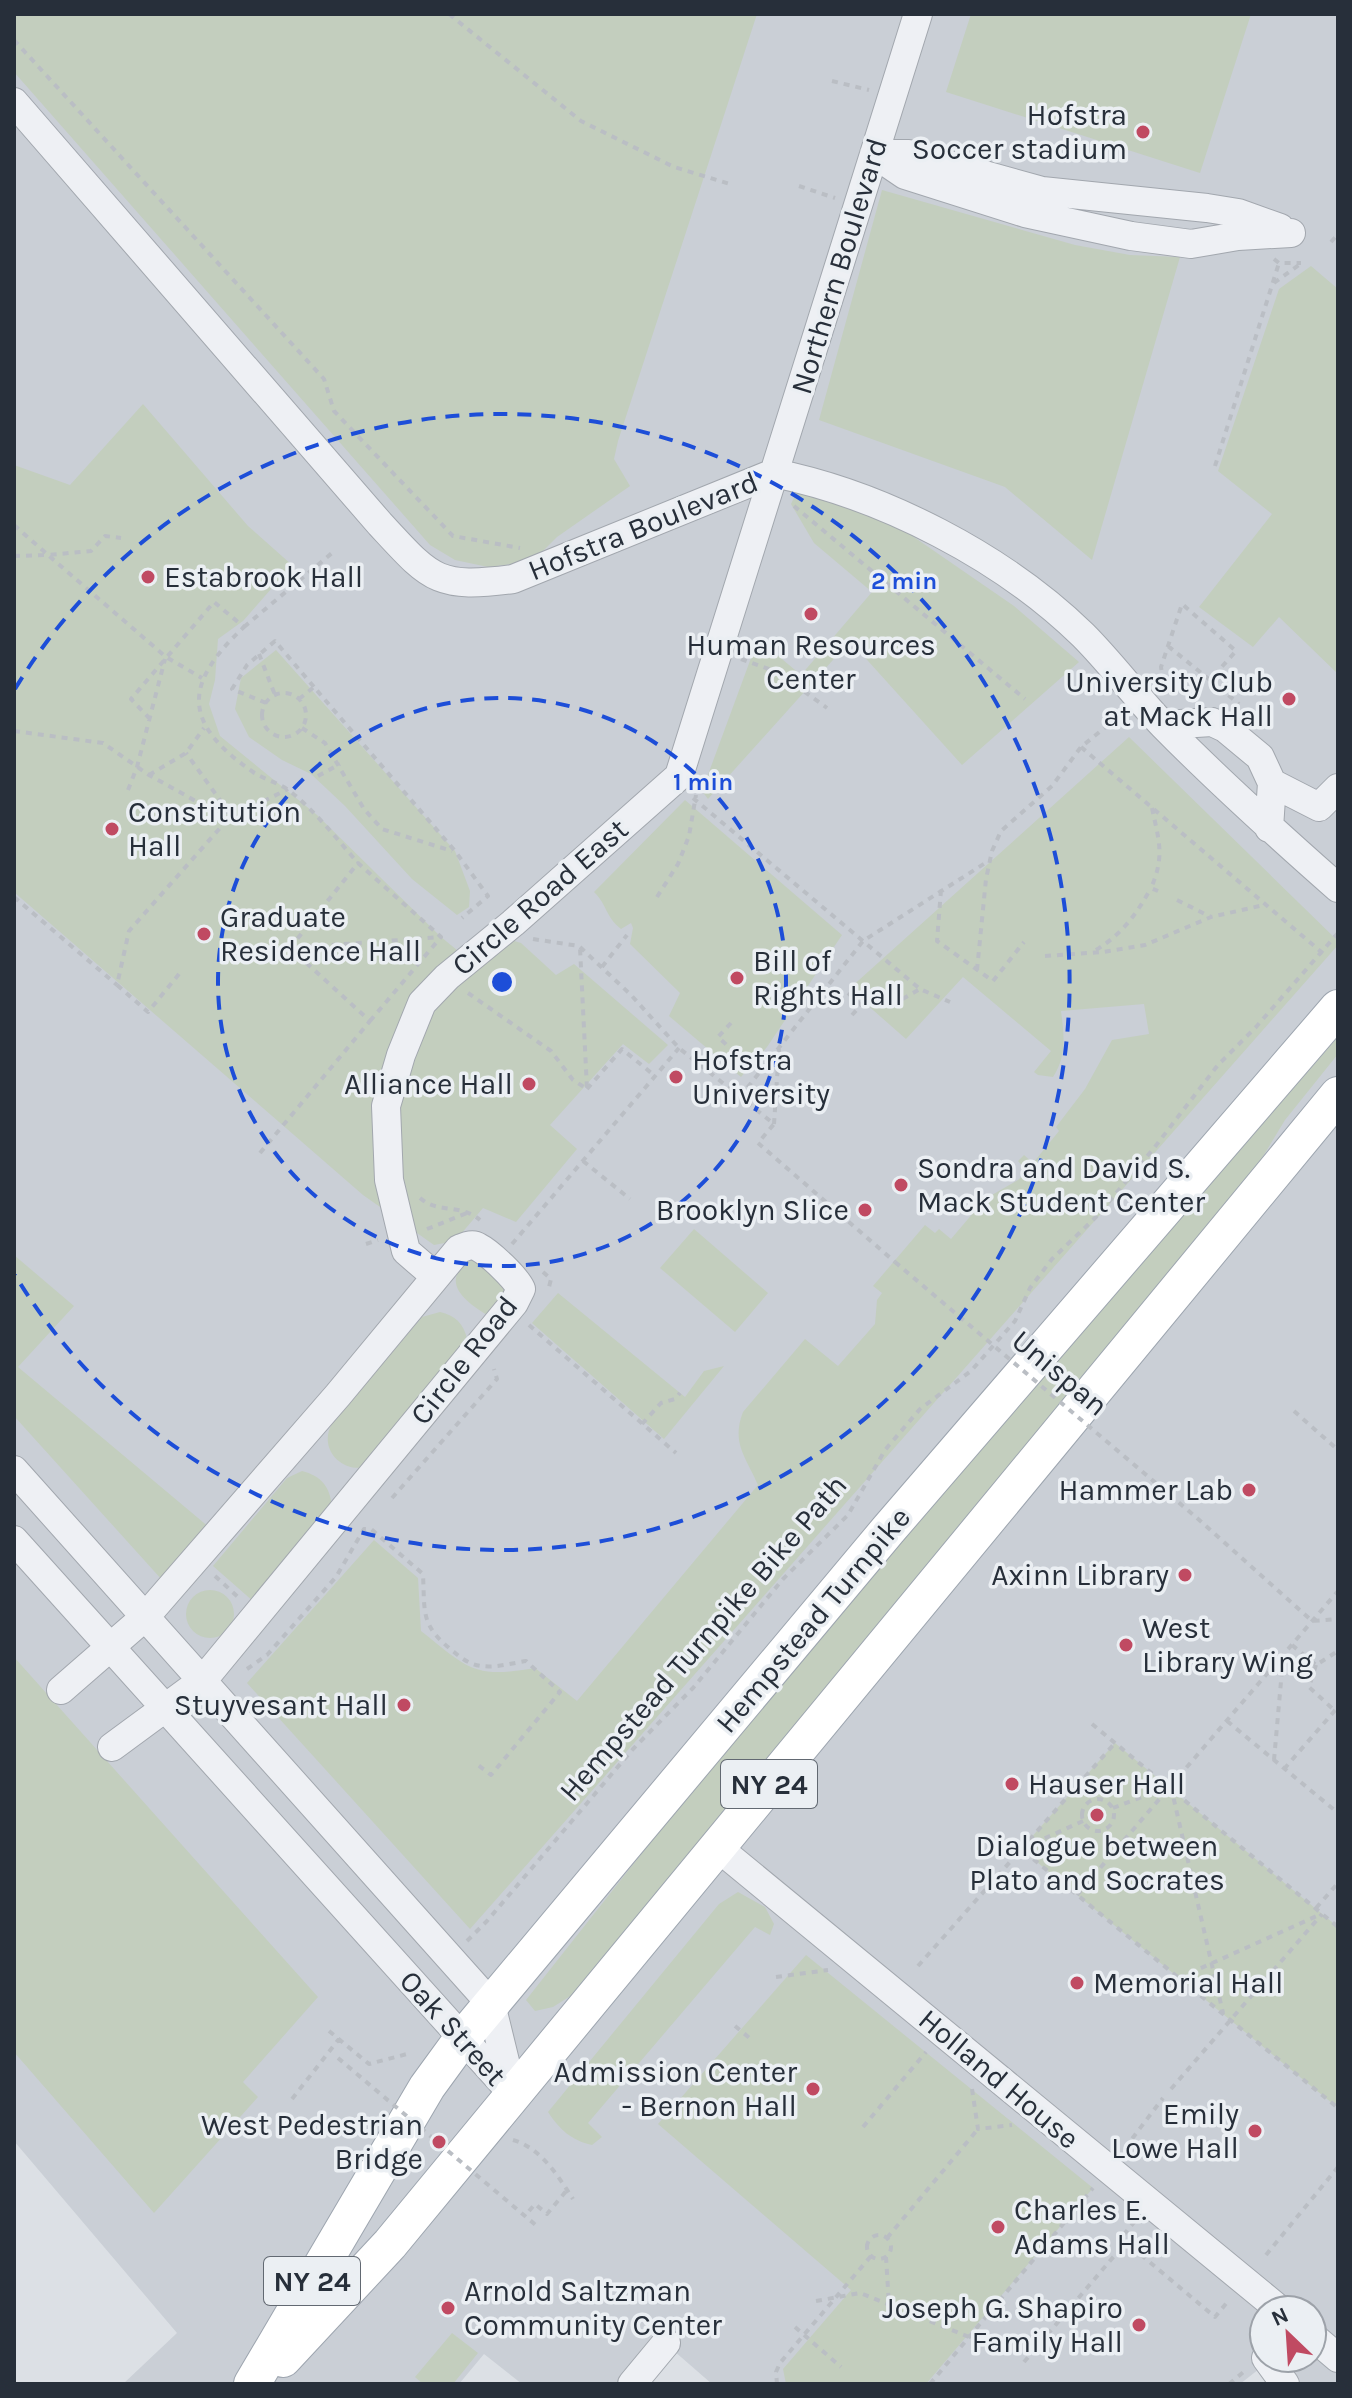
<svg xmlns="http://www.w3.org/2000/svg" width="1352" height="2398" font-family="Karla,sans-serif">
  <rect width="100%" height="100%" fill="#dce0e5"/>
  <path fill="#cacfd6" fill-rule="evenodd" d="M14,14H1338V2384H1285L1268,2362L1240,2384H712L666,2344L632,2384H522L484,2354L459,2384H123L177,2333L14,2141ZM1264,2310H1312V2358H1264Z"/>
  <path fill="#c3cebe" d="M14,14H757L618,441L614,459L630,486L557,537L540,554L519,563L488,567L455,560L430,545L14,72Z
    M971,14H1251L1200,173L946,92Z
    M882,190L1075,245L1130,255L1180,257L1092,560L1005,487L819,420Z
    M1311,266L1338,289V674L1279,617L1253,647L1199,607L1272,514L1218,471L1279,289Z
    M143,404L248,526L292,565L243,621L218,639L215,680L209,704L220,736L317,815L441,937L468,959L508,939L521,943L556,975L574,964L668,1045L649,1064L623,1044L550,1125L577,1149L516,1222L483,1208L455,1241L434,1245L363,1195L14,892V465L70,485Z
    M800,485L895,524L1014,606L1079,662L962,765L850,641L708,799L702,791L758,639L801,675L872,592L814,543L791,504Z
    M276,650L455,851L470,891L469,907L457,915L412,879L345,806L311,774L282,760L249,737L235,709L241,678Z
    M1129,737L1338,941V945L470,1929L247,1683L374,1540L418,1578L421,1631C468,1668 473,1679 535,1668L577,1701L758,1485C746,1457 731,1443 743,1412L805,1339L838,1366L875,1324L877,1300L882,1293L873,1286L925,1225L935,1233L939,1229L951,1239L985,1199L1018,1180L1027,1171L1018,1161L1024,1155L1033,1163L1059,1131L1056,1127L1085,1089L1112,1040L1149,1034L1144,1004L1061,1011C1064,1034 1067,1056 1053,1077L1038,1075L1034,1072L1051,1051L963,977L906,1039L849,989Z
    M685,800L842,935L767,1047L741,1077L669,1016L680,993L630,944L633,928L631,923L621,929C605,916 608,906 594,892Z
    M1338,1037V1054L1285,1120L1231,1209L572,1995L553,2007L535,2011L526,2000L680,1805L875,1567Z
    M694,1229L768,1293L735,1332L660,1268Z
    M14,1255L74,1306L18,1367L210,1528L163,1581L14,1416Z
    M473,1259L514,1285L489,1316C465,1302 437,1280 473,1259Z
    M558,1293L685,1397L704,1371L724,1366L664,1439L532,1323Z
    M440,1312C455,1315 464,1324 467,1339L367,1467C340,1473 317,1447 333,1422L422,1317Z
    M302,1471C321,1476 330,1486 332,1507L254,1602L213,1566L287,1478Z
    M186 1614a24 24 0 1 1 48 0a24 24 0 1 1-48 0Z
    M14,1657L318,1997L243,2082L258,2097L154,2213L14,2052Z
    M1115,1743L1338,1927V2108L1021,1849Z
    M738,1892L765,1907L774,1924L770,1935L755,1927L588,2123L602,2137L592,2145C571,2140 560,2130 548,2112L719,1904Z
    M806,1955L1093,2188L926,2384H786L783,2369L851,2290L658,2124Z
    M452,2333L478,2353L453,2384H423L415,2377Z"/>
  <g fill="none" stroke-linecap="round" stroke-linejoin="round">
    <g stroke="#a2a7ae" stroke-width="30">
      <path id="minor" d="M14,102L380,524C431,579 436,589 513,579L774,473C883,495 1003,557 1083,635C1112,664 1136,697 1164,726C1220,783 1279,836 1338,888
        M874,154L905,175L1025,213L1131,236L1191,244L1238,236L1291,233
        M874,154H909L1042,191L1207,208L1238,213L1280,228
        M1164,725L1212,722L1225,728L1260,757L1272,783L1269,828
        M1272,783L1319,807L1338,788
        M435,1276L406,1251L389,1180L386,1106L401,1055L422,1003L447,977L513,923L679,776L918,14
        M14,1470L491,2004L513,2094
        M14,1540L511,2092
        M61,1690L146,1616L338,1395L459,1249C465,1247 472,1243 478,1247C490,1253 516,1278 521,1289L514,1303L203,1680L112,1747
        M717,1847L1280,2310
        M1312,2336L1338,2358
        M1266,2358L1285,2384
        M632,2384L666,2343"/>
    </g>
    <g stroke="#9da5af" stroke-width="38">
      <path id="major" d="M283,2359L390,2244L1338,1095
        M252,2384L427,2087L462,2039L888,1530L1338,1008"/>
    </g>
    <path stroke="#babec4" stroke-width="4" stroke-dasharray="6 6" stroke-linecap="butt" d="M449,14L581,121L674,167L733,185
      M14,40L324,379L334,411L453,536L520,548
      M832,81L869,90
      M799,186L835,198
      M1331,242L1338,234
      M1274,259L1279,263H1301
      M1274,283L1299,265
      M1215,466L1279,263
      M794,506L1025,699
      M14,525L48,555L91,551L105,536L121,538
      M14,556L48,555L166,657L202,678
      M244,627L332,553
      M259,654L275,695
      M741,659L777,672L827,708
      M1210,680L1239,704
      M1163,682L1161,667L1182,604L1236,651L1210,680L1168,646
      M262 715a22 22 0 1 1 44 0a22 22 0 1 1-44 0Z
      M299,699L314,687L455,851L488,896L462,918
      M266,703L232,689L247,665L275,641L314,687
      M150,719L131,699L214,602L244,627C183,684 182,723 253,772C265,780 280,783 291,792C316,812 336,838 358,863
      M302,728L325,743L364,809L382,829L452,851
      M14,731L103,743L149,775L228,819L288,789
      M1081,747L1326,956
      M149,775L186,753L204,728
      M318,776L340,764
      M128,790L137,767L165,659
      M693,798L920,989L950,1002
      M1152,808C1159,841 1165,856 1151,888L1158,891
      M941,890L937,941L993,981L1024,942
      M14,897L117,985
      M657,897L678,864L689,836L696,795
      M1177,900L1211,917
      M533,939L579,946L631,995L679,1048L774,1124L758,1143L895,1262
      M1096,950C1122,934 1136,915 1151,888
      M1045,956L1103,952L1145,945L1211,917L1264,905
      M602,967L627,935
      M977,970L986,879L992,851L1001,831L1052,786L1081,747L1118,717
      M179,974L148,1012L117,985L129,931L228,819L225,807L186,753
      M468,993L551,1051L573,1080L587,1089L580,948
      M848,993L861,1005L899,1001L920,989
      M852,1015L861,1005
      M370,1021L441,937L358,863L290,948L441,937
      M731,1023L718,1037L758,1074
      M587,1089L622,1049L655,1076
      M740,1097L863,941L990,860
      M774,1124L779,1049
      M260,1153L370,1021L290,948
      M583,1161L630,1199
      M420,1198C438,1214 460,1203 480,1220
      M427,1229L467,1213
      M366,1244L378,1240
      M512,1244L679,1048
      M543,1272L551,1279L548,1291
      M529,1325L676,1453
      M1294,1411L1338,1450
      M642,1424L661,1403L675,1399L680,1393
      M392,1498L497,1379L494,1369
      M1197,1518L1312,1621L1338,1619
      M215,1576L238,1597
      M1292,1645L1316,1665L1338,1651
      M1316,1665L1309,1687L1334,1710
      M247,1669L267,1655L336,1577L364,1529H371L423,1574C425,1614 420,1625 454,1652C462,1659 471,1665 482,1666C495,1668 513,1663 526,1661L560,1692L491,1775L478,1765
      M1227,1721L1338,1813
      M1092,1724L1338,1927
      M1274,1760L1283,1659
      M1284,1769L1338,1707
      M1171,1787L1223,2013
      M1082 1815a16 16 0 1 1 32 0a16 16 0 1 1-32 0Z
      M1113,1808L1168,1787
      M1083,1821L1021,1849L1338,2108
      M1077,1895L1338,1591
      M1316,1908L1338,1883
      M467,1941L487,1921L633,1749L693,1688L783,1579L848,1515L885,1450L920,1409L971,1371L1015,1321L1030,1288L1052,1259L1096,1217L1154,1148L1218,1065L1256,1027L1338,933
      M918,1966L1115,1743
      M776,1977L828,1970
      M1179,1978L1319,1915
      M735,2026L752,2040
      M329,2031L369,2064L407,2054
      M972,2089L978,2129L1012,2125
      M1171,2089L1322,1914
      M292,2099L339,2039
      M863,2127L926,2052
      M513,2140C541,2148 558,2176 573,2199
      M1125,2148L1163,2098
      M529,2211L535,2204L547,2214L567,2190
      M1135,2221L1121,2238L1215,2317L1229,2300
      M867 2247a12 12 0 1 1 24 0a12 12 0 1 1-24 0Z
      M887,2238L978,2129
      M1266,2255L1338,2167
      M886,2257L889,2305
      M816,2301L860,2293L969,2337
      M795,2327L841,2367
      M1024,2362L1126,2242
      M777,2384L776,2372L780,2363L871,2256
      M930,2384L1093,2188
      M1229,2384L1246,2370"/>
    <use href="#minor" stroke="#eef0f4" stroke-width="28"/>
    <use href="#major" stroke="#fff" stroke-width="36"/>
    <path stroke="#babec4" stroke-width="4" stroke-dasharray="6 6" stroke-linecap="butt" d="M895,1262L1197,1518
      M338,2058L538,2227"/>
  </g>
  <g fill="none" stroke="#1d4ed8" stroke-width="4" stroke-dasharray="14 10">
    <circle cx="502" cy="982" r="284"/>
    <path d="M15 689A568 568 0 1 1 15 1275"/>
  </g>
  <g fill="#c04a62" stroke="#ebeff3" stroke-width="3">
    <circle cx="1143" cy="132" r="8"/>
    <circle cx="148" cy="577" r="8"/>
    <circle cx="811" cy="614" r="8"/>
    <circle cx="1289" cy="699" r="8"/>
    <circle cx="112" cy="829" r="8"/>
    <circle cx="204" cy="934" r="8"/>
    <circle cx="737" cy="978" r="8"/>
    <circle cx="676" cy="1077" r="8"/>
    <circle cx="529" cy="1084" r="8"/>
    <circle cx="901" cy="1185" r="8"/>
    <circle cx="865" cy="1210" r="8"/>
    <circle cx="1249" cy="1490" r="8"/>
    <circle cx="1185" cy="1575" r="8"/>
    <circle cx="1126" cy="1645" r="8"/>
    <circle cx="404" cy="1705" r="8"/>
    <circle cx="1012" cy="1784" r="8"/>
    <circle cx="1097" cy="1815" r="8"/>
    <circle cx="1077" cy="1983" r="8"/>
    <circle cx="813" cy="2089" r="8"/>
    <circle cx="1255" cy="2131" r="8"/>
    <circle cx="439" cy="2142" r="8"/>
    <circle cx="998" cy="2227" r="8"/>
    <circle cx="448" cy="2308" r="8"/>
    <circle cx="1139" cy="2325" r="8"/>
  </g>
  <g text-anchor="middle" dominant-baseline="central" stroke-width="7" stroke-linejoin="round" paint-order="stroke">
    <g fill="#ebeff3" stroke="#626972" stroke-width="2">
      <rect x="721" y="1760" width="96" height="48" rx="6"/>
      <rect x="264" y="2257" width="96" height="48" rx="6"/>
    </g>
    <g font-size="28" font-weight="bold" fill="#272f3a">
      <text x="769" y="1784">NY 24</text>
      <text x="312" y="2281">NY 24</text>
    </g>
    <g font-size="30" fill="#272f3a" stroke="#ebeff3" text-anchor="end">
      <text x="1127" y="115">Hofstra<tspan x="1127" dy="34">Soccer stadium</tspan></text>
      <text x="164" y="577" text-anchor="start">Estabrook Hall</text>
      <text x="811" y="645" text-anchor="middle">Human Resources<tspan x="811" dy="34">Center</tspan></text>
      <text x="1273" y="682">University Club<tspan x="1273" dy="34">at Mack Hall</tspan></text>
      <text x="128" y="812" text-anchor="start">Constitution<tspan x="128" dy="34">Hall</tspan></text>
      <text x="220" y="917" text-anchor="start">Graduate<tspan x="220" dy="34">Residence Hall</tspan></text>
      <text x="753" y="961" text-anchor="start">Bill of<tspan x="753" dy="34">Rights Hall</tspan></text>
      <text x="692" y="1060" text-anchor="start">Hofstra<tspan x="692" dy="34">University</tspan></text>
      <text x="513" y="1084">Alliance Hall</text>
      <text x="917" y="1168" text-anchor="start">Sondra and David S.<tspan x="917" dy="34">Mack Student Center</tspan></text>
      <text x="849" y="1210">Brooklyn Slice</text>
      <text x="1233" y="1490">Hammer Lab</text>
      <text x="1169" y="1575">Axinn Library</text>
      <text x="1142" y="1628" text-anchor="start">West<tspan x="1142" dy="34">Library Wing</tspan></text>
      <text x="388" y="1705">Stuyvesant Hall</text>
      <text x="1028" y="1784" text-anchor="start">Hauser Hall</text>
      <text x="1097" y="1846" text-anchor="middle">Dialogue between<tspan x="1097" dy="34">Plato and Socrates</tspan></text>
      <text x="1093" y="1983" text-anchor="start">Memorial Hall</text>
      <text x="797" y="2072">Admission Center<tspan x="797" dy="34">- Bernon Hall</tspan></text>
      <text x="1239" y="2114">Emily<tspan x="1239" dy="34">Lowe Hall</tspan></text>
      <text x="423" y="2125">West Pedestrian<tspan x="423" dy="34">Bridge</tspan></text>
      <text x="1014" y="2210" text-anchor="start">Charles E.<tspan x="1014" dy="34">Adams Hall</tspan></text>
      <text x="464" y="2291" text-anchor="start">Arnold Saltzman<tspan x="464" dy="34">Community Center</tspan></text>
      <text x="1123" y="2308">Joseph G. Shapiro<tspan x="1123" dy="34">Family Hall</tspan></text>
    </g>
    <g font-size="30" fill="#272f3a" stroke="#ebeff3">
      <text transform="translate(839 266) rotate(-73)">Northern Boulevard</text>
      <text transform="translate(643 526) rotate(-22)">Hofstra Boulevard</text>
      <text transform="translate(540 897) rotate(-41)">Circle Road East</text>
      <text transform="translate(464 1360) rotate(-52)">Circle Road</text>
      <text transform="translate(1060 1373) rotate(40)">Unispan</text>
      <text transform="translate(813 1620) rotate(-50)">Hempstead Turnpike</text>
      <text transform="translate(703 1638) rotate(-49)">Hempstead Turnpike Bike Path</text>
      <text transform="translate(453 2028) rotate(48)">Oak Street</text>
      <text transform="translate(999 2079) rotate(40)">Holland House</text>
    </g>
  </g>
  <circle cx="502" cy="982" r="12" fill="#1d4ed8" stroke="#ebeff3" stroke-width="4"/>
  <g font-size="24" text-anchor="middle" font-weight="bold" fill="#1d4ed8" stroke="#ebeff3" stroke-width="7" stroke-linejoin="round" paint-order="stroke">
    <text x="904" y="589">2 min</text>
    <text x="703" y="790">1 min</text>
  </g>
  <rect width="1352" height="2398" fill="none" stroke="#272f3a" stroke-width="32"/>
  <g transform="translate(1288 2334) rotate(335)"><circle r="38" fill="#ebeff3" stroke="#9da2a9" stroke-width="2"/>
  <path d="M0-6L14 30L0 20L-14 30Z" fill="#c04a62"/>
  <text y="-12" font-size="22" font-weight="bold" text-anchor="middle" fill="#272f3a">N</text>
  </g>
</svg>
